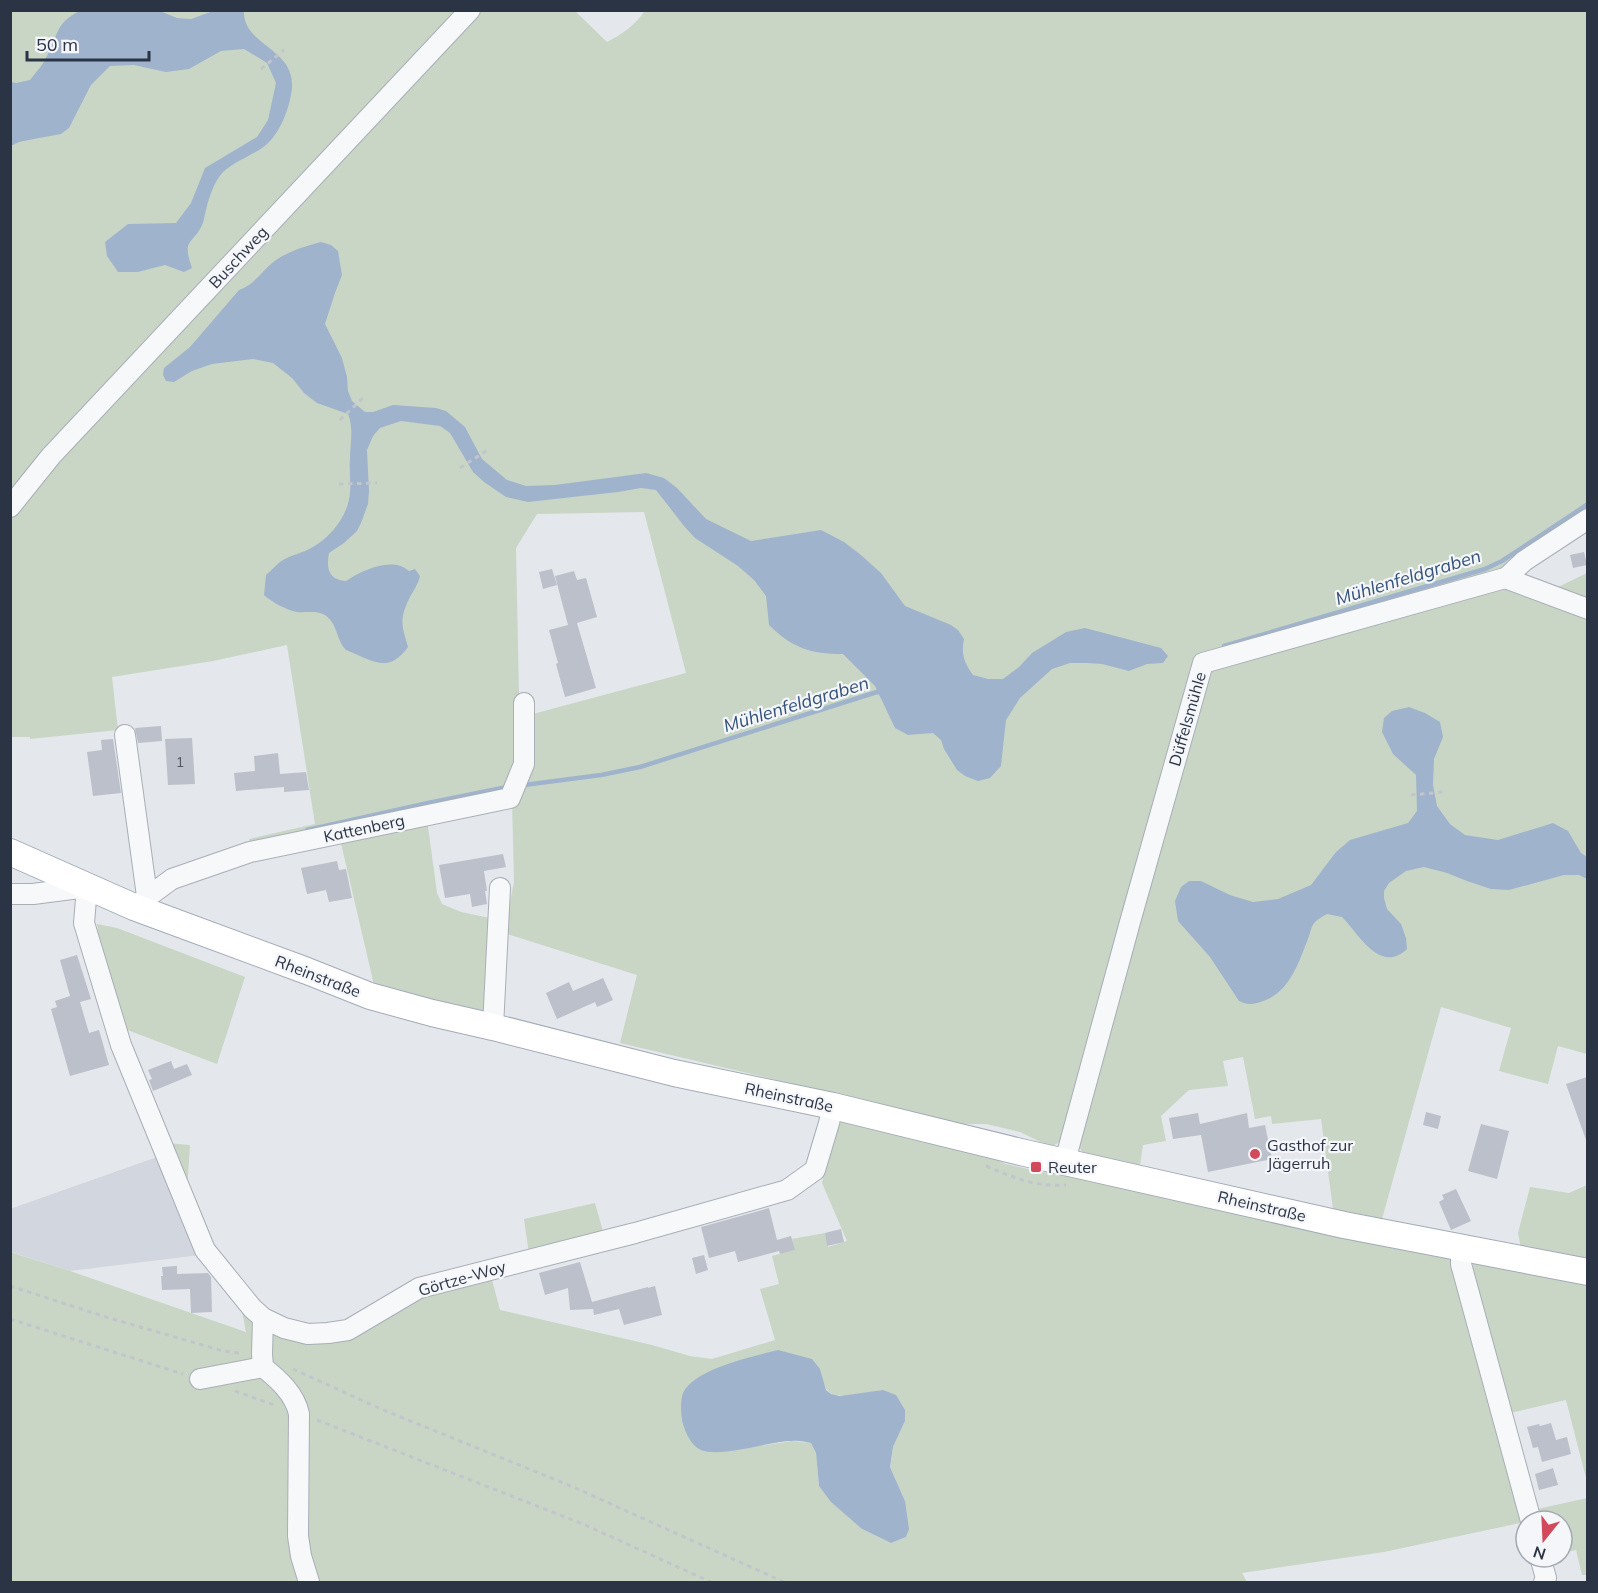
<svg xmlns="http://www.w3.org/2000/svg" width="1598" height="1593" font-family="Mulish,sans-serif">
  <rect width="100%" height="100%" fill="#e4e7ec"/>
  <path fill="#d2d6de" d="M160,1156L200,1255L70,1271L11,1252L10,1209Z"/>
  <path fill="#c9d6c5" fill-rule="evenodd" d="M645,10L1587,11V514L1505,570L1209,656L1066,1138L1051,1147L1020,1132L986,1124H938L827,1092L620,1043L637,975L504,933L514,882L512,803L529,715L686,673L644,512L537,514L516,548L520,745L509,790L251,846L249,839L315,824L287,645L213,661L112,677L118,730L30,739V737H11L10,520L58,460L480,11H575L607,42C622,34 635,26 645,10Z
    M11,11H460L11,497Z
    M1587,573V602L1554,589Z
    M1512,586L1587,614V1054L1558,1046L1548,1084L1499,1071L1511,1028L1441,1007L1382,1219L1333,1209L1321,1119L1272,1124L1271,1116L1255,1119L1243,1057L1223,1061L1228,1086L1189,1090L1161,1116L1166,1141L1143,1145L1140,1165L1082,1152L1076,1140L1208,673L1218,666Z
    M427,819L437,893L442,904L461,912L490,918L485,1013L374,985L340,839Z
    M97,924L117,928L245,977L217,1064L122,1028L102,960Z
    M822,1111L953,1141L1006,1164L1041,1172L1096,1175L1446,1252L1458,1273L1525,1522L1384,1552L1242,1573L1247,1582H11L10,1252L70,1271L246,1332L241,1306L309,1341H344L421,1294L491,1276L500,1310L652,1345L690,1356L712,1359L775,1340L760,1289L779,1284L772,1256L794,1250L792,1239L825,1233L828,1247L847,1241L822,1183L833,1135ZM820,1369C822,1376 823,1386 828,1391C835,1401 872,1392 883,1390L905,1421L893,1447L890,1467L905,1501L906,1537L891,1543L862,1529L819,1486L816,1453L811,1443L792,1441L717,1452Z
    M167,1143L190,1145L187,1191Z
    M1587,1185V1260L1521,1248L1518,1233L1530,1187L1569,1193Z
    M595,1203L604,1235L529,1254L524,1219Z
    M1476,1258L1587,1279V1482L1566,1400L1506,1414L1469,1275Z
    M1587,1498V1575H1582L1576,1550L1562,1553V1521H1536L1533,1510Z"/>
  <path fill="#9fb4cc" d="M244,10C242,46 295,47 292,88C290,108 279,137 262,148C250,156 234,162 223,172C214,182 209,197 206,210C205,214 204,219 203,223C194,245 181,237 192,268L184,272L165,265L138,272H118L107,256L105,242L128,224L176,223L191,203L205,168L257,137L268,120L276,83L267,63L244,49L221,51L189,69L166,72L134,65L110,66L91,85L69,128L61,134L34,139L19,142L11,146V82L16,83L30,80C36,72 43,65 47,56C58,35 56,22 80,11H160L177,18L191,19L213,11Z
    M321,242L331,245L338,251L342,275L335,293L325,324L342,358L347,377L348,391L352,401L365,412H373L393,405L436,408L446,411L465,427L482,459L507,480L526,486L555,485L646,473L664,478L677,488L706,519L751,541L821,530L844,542L861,555L881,573L905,606L951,625L958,630L964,639C961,655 964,662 973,675L988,679H1003L1019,667L1032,653L1066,632L1085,628L1161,648L1168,656L1163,663L1147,664L1129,671L1102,664L1087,663H1070L1052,669L1020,698L1006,720L1001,766L990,778L978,781L965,776L957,770L944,749L941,740L933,733L908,735L895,728L875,686L843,654C811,654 792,648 769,625L766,596L754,580L738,566L695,538L684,526L656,490L641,488L618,492L528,502L506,497L484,482L473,472L450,433L440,426L401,421L380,428L373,436L367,450L369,491L368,504L361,523L357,531L344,543L329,553C326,569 329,580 346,581C362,570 393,556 409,571L415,569L420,576C418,585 413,591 409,599C399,620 402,626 408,647C388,675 372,660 346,650C336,640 338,624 325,615C316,610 306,613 297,612C286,610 272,602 264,595L266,575C271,571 275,566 280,562C290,555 303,553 313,547C332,536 349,514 350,492C351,481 349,470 350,459C350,443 354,429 348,414L317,403L304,393L292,378L273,363L253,359L212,364L192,371L174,382L166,381L163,375L164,368L190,347L239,290C255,285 263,269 276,260C289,251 306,246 321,242Z
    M1409,707L1425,713L1440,722L1443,737L1434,759L1433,785L1437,806L1450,824L1465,835L1498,840L1553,823L1568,831L1581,853L1587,857V879L1579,875H1564L1509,890L1491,889L1467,881L1447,873L1424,867L1406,871L1389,883L1384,891V898L1387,909L1401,924L1406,938L1407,949C1380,975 1358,933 1342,917L1327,914C1323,916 1318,919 1315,922C1311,926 1310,934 1308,939C1299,962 1290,990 1266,1000C1256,1004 1248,1006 1239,1001L1210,957L1178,921L1175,901L1181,887L1189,881H1201L1230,895L1253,902L1278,899L1311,885L1336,852L1350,840L1408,823L1417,811L1416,775L1393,754L1382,732L1384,718L1392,711Z
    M778,1350L812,1359L820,1369L826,1390L831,1394L840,1396L883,1390L896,1395L905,1410V1421L893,1447L890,1467L905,1501L909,1529L906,1537L891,1543L862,1529L831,1502L819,1486L816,1453L811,1443C805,1442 798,1440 792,1441C769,1441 722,1458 701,1450C691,1446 684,1430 682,1420C681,1412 680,1401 683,1393C694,1369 754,1356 778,1350Z"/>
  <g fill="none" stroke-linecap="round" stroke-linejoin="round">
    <path stroke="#9fb4cc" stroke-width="4.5" d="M1224,646L1485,569L1502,561L1588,504
      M524,785L601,775L640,767L877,692L883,693
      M307,830L428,803L507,787"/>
  </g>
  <path fill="#bbc0ca" d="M1584,552L1587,565L1573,568L1570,555Z
    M552,569L557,585L543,589L539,572Z
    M574,571L577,580L586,578L597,617L577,623L596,688L565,697L556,664L558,663L549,630L568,625L555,576Z
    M161,726L162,741L138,743L135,728Z
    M192,738L195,784L168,785L165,739Z
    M113,739L121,793L93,796L87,752L102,750L101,740Z
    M278,753L280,774L306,772L309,790L284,792V787L236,791L234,773L255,771L254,756Z
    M503,854L506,867L484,871L487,891H485L487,904L472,907L470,894L445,898L439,865Z
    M337,861L339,870L346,869L352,898L329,902L326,890L307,894L301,868Z
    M77,955L91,999L80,1002L89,1033L99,1030L109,1065L70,1076L51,1009L57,1007L55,1001L70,996L60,960Z
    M603,978L613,1000L597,1007L595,1002L557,1019L546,993L569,982L573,991Z
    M171,1061L174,1069L187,1064L192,1075L153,1091L149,1080L152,1079L148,1070Z
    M1587,1077V1139L1586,1140L1566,1084Z
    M1426,1112L1441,1116L1438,1129L1423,1125Z
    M1198,1113L1200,1124L1247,1113L1249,1128L1265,1125L1272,1159L1208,1172L1201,1135L1173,1139L1169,1118Z
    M1481,1124L1509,1131L1497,1179L1468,1171Z
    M1456,1189L1471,1221L1451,1230L1439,1202L1444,1199L1442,1195Z
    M769,1208L777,1240L791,1236L795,1250L780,1254L779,1251L738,1262L735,1251L709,1258L701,1227Z
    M841,1229L844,1242L827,1246L825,1233Z
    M704,1255L708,1270L696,1274L692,1258Z
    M580,1262L592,1302L648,1287V1288L655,1286L662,1315L624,1325L619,1309L594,1315L593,1309L570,1310L568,1288L545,1295L539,1273Z
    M177,1266V1274L208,1273L211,1277L212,1312L191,1313L190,1289L162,1290L161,1276H163L162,1267Z
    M1551,1423L1556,1440L1567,1437L1571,1454L1542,1462L1538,1447L1533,1448L1527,1427L1539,1424L1540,1426Z
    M1553,1468L1558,1485L1539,1490L1535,1474Z"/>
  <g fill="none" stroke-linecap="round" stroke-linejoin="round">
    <g stroke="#a9aeb7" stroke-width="22">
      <path id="minor" d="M10,507L51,456L470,10
        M1506,578L1524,561L1588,519
        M125,735L147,896
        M10,894H33L87,887L84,923L121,1045L205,1250L252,1308L263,1318L284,1328L308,1334L328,1333L348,1330L419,1288L635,1233L787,1190L815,1170L829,1123L833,1106
        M134,907L172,879L250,852L510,798L524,764V703
        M493,1027L500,888
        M1065,1161L1130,922L1203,663L1505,578L1588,609
        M1461,1248V1264L1531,1521
        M263,1318L262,1354L263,1367C278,1379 295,1394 299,1414L298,1536L301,1556L309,1582
        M200,1379L263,1367
        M1540,1557L1546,1578L1544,1582"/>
    </g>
    <g stroke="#a3abb8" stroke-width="28">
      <path id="major" d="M10,852L134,907L307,971L370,996L432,1013L493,1027L674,1073L833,1106L1025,1153L1344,1225L1588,1272"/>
    </g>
    <path stroke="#c2c5cb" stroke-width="3" stroke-dasharray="4.5 4.5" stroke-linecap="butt" d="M261,69L284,50
      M340,420L366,395
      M460,468L486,451
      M339,484L377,483
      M1411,795L1443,792
      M986,1166C1014,1178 1035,1187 1066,1185
      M10,1286L106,1317L223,1351L239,1353
      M10,1319L183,1374
      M293,1369L381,1409L571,1486L784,1582
      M235,1391L277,1406
      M317,1420L583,1524L711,1582"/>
    <use href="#minor" stroke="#f7f8fa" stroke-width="20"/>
    <use href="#major" stroke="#fff" stroke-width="26"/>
  </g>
  <g fill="#d1495b" stroke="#f4f6f9" stroke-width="2">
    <circle cx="1255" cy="1154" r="6"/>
    <rect x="1030" y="1161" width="12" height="12" rx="3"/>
  </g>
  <g text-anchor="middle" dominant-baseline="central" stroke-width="4.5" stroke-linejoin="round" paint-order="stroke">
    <g font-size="14" fill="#4f5766">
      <text x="180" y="762">1</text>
    </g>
    <g font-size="16" fill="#2b3445" stroke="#f4f6f9">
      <text transform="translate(238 257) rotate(-47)">Buschweg</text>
      <text transform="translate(1187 719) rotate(-74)">Düffelsmühle</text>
      <text transform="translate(364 828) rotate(-12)">Kattenberg</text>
      <text transform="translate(318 976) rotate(21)">Rheinstraße</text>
      <text transform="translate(789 1097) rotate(12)">Rheinstraße</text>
      <text transform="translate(1262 1206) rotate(13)">Rheinstraße</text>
      <text transform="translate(462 1278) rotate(-16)">Görtze-Woy</text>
    </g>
    <g font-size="16" fill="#2b3445" stroke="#f4f6f9" text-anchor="start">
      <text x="1267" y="1145">Gasthof zur<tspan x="1267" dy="18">Jägerruh</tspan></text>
      <text x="1048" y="1167">Reuter</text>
    </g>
    <g font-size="18" font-style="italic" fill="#34527a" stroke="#f4f6f9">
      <text transform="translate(1408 577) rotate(-17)">Mühlenfeldgraben</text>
      <text transform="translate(796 704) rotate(-17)">Mühlenfeldgraben</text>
    </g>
  </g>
  <rect width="1598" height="1593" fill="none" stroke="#2b3445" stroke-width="24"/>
  <g transform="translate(1544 1539) rotate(198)"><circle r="28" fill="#f4f6f9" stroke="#a4a8b1" stroke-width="1.5"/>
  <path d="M0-4.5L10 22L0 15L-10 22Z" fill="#d1495b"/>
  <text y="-9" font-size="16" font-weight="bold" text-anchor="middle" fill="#2b3445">N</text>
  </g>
  <path d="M27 51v9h122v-9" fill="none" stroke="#2b3445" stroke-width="3"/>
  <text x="36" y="51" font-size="18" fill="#2b3445" stroke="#f4f6f9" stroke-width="4.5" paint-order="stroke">50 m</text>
</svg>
